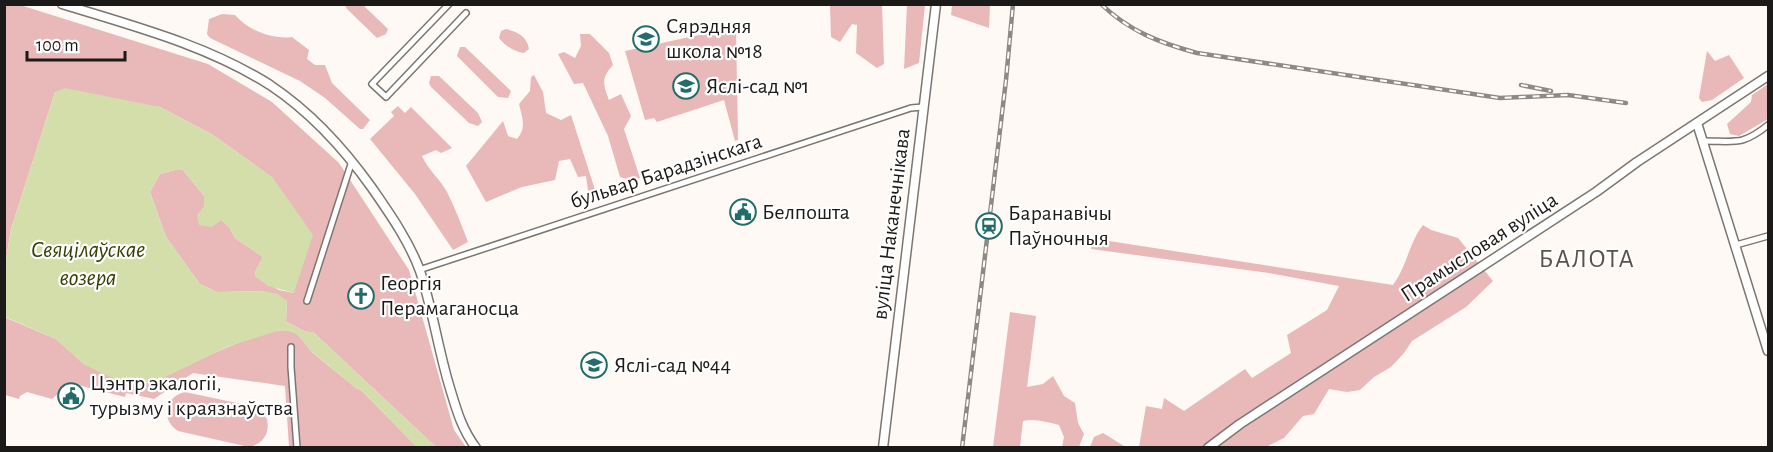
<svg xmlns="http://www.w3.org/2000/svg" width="1773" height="452" font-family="'Alegreya Sans',sans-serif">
  <rect width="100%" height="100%" fill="#fef9f4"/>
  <path fill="#e9b8b9" d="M5,5H20L208,64L272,102L339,163L409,270L454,430L466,447H436L313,332C302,333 296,325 286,322L287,301L263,291L217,292L200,284L166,237L150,192L160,174L175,170H183L204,196V206L222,220L230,228L235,238L263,257L255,272L256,277L279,290L294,293L273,178L213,135L160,107L55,92L11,229L5,266Z
    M345,5H363L388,29L386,34L377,38L347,9Z
    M830,5H882L884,64L877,68L856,53L857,25L852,24L840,42L831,37Z
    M907,5H925L919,63L904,69Z
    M952,5H990L989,28L951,15Z
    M222,14L235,15C248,30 272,40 292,37L309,50L307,59L315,65H325L332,83L370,120L363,129H360L325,98L300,81L210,38L207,34L209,19Z
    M736,27L738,140L735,141L724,100L657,122L654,118L645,120L625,51Z
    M506,29C517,32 527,36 529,49L524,53C515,52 505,46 499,38L501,31Z
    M580,34H590L609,53L613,65C601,78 603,84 609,100L621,94L631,116L624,129L640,178L634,181L620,177L608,136L583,83L574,84L558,54L564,52L575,58L581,46Z
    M460,47H465L511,91L508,98L498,97L457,56Z
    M1707,51L1715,61L1729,55L1744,78L1712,100L1702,102L1699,98Z
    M534,75L543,92L546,113L561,120L571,115L597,196L589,198L586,176L578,177L570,159L559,161L555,180L522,187L486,202L466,166L503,121L508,136L517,139C527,128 522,117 519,104L530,91L531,77Z
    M431,76H439L478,113L482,122L478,126L469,123L431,87L429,83Z
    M1768,84V119L1739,136L1730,134L1727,124L1751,102L1752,95Z
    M398,106L405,113L411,107L452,148L441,153L436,150L422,156C428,170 440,179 447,192C455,208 462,226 468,242L453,250L415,194L370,139L394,116L391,112Z
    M1423,225L1431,230L1458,238L1493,281L1466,307L1412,341L1404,353L1391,367L1374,377L1360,390L1347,392L1329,389L1314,414L1303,416L1284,438L1266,447H1139L1146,406L1162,409L1164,398L1184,411L1245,369L1252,378L1291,353L1287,335L1327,310L1339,286L1269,273L1091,249V243L1109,241L1393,285C1407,266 1409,243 1423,225Z
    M1010,312L1036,316L1027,387L1043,384L1053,376L1064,396L1075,403L1078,423L1084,434L1079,447H1062L1064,437L1059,425C1047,422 1035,418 1023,421L1020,447H993Z
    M4,317L56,339L84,364L152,383C178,371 265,324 290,331C301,334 305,345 313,353C327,365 342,376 356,388L361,390L417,447H289L285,386L193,373L154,399L126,393L125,397L70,383L52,399L27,392L20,396L19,399L5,395Z
    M185,392L251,406L261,411L267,419C270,434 263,444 249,447L178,431C160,420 165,396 185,392Z
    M1103,433L1124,446L1123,447H1090L1094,437Z"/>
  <path fill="#d3deaa" d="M65,88L160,107L213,135L273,178L313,235L294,293L268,286L256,277L255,272L263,257L235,238L230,228L222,220L212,227L199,225L197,215L204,206V196L183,170H175L160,174L150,192L166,237L200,284L217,292L263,291L278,294L287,301L286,322C296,325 302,333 313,332L436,447H417L361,390L356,388L311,351L300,337L291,331L281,330L229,346L153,383L121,382L83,364L56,339L5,317V266L11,229L55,92Z"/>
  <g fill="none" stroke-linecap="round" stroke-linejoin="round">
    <g stroke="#7c7671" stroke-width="8">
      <path id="street" d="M449,4L372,84L386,97L466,13
        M1703,141C1736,141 1742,146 1768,125
        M1736,245L1768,236
        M419,270L911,108L923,107
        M307,301L352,161
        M291,347V367L297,448"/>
    </g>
    <g stroke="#7c7671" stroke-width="11">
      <path id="secondary" d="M62,4C133,26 207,45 270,85C309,111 345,150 372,188C390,214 409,241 420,271C432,307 438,348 449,385C456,408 461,428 476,448
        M1697,123L1768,351
        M883,448L936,4
        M1208,448L1240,424L1596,192L1637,162L1768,76"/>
    </g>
    <use href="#street" stroke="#fff" stroke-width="5"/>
    <use href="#secondary" stroke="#fff" stroke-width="8"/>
    <g stroke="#8d8986" stroke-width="4.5">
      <path id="rail" d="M1101,4C1129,31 1160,43 1197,53L1500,98L1568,95L1626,103
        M1521,85L1551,91
        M962,448L1006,80L1013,4"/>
    </g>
    <use href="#rail" stroke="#fff" stroke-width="2" stroke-dasharray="7" stroke-linecap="butt"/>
  </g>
  <defs>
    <g id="school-ring" transform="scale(1.35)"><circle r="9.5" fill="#fff" stroke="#226d6a" stroke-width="1.5"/><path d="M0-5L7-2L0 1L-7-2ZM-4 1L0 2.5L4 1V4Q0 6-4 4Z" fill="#226d6a"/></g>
    <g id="civic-ring" transform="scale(1.35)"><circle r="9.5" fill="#fff" stroke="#226d6a" stroke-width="1.5"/><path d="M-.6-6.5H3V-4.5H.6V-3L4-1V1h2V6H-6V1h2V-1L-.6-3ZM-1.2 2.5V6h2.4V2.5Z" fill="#226d6a"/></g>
    <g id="station-ring" transform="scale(1.35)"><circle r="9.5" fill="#fff" stroke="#226d6a" stroke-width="1.5"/><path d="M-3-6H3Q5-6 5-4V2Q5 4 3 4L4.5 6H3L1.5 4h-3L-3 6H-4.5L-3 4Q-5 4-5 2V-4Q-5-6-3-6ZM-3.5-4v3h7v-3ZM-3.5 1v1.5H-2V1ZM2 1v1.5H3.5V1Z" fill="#226d6a"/></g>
    <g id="church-ring" transform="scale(1.35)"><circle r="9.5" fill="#fff" stroke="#226d6a" stroke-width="1.5"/><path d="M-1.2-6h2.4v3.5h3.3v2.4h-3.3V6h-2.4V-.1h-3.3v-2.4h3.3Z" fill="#226d6a"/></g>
  </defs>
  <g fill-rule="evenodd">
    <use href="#school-ring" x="646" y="39"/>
    <use href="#school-ring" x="686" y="86"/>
    <use href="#civic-ring" x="743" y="212"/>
    <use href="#station-ring" x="989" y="226"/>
    <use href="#church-ring" x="361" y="296"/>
    <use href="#school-ring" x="594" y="365"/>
    <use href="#civic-ring" x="71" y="396"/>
  </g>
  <g text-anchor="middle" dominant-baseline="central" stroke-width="4.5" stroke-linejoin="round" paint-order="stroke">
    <g font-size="22" fill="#1c1a18" stroke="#fff" text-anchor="start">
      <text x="666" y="26">Сярэдняя<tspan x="666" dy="25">школа №18</tspan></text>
      <text x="706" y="86">Яслі-сад №1</text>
      <text x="762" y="212">Белпошта</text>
      <text x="1008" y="213">Баранавічы<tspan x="1008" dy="25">Паўночныя</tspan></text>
      <text x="380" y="283">Георгія<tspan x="380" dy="25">Перамаганосца</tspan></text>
      <text x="614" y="365">Яслі-сад №44</text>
      <text x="90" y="383">Цэнтр экалогіі,<tspan x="90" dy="25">турызму і краязнаўства</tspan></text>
    </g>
    <g font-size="22" fill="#1c1a18" stroke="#fff">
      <text transform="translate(666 171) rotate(-18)">бульвар Барадзінскага</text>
      <text transform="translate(891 224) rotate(-83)">вуліца Наканечнікава</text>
      <text transform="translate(1479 247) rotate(-33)">Прамысловая вуліца</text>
    </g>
    <g font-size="24" font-style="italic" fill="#373f00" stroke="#fff">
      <text x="88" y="250">Свяцілаўскае<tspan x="88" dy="28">возера</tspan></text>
    </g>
    <g font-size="26" letter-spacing="1.5" fill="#59534e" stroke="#fff">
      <text x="1587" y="259">БАЛОТА</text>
    </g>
  </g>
  <rect width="1773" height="452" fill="none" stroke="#1c1a18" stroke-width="12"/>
  <path d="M27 51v9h98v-9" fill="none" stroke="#1c1a18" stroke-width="3"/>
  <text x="36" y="51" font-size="18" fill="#1c1a18" stroke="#ffffff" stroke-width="4.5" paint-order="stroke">100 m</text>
</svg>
